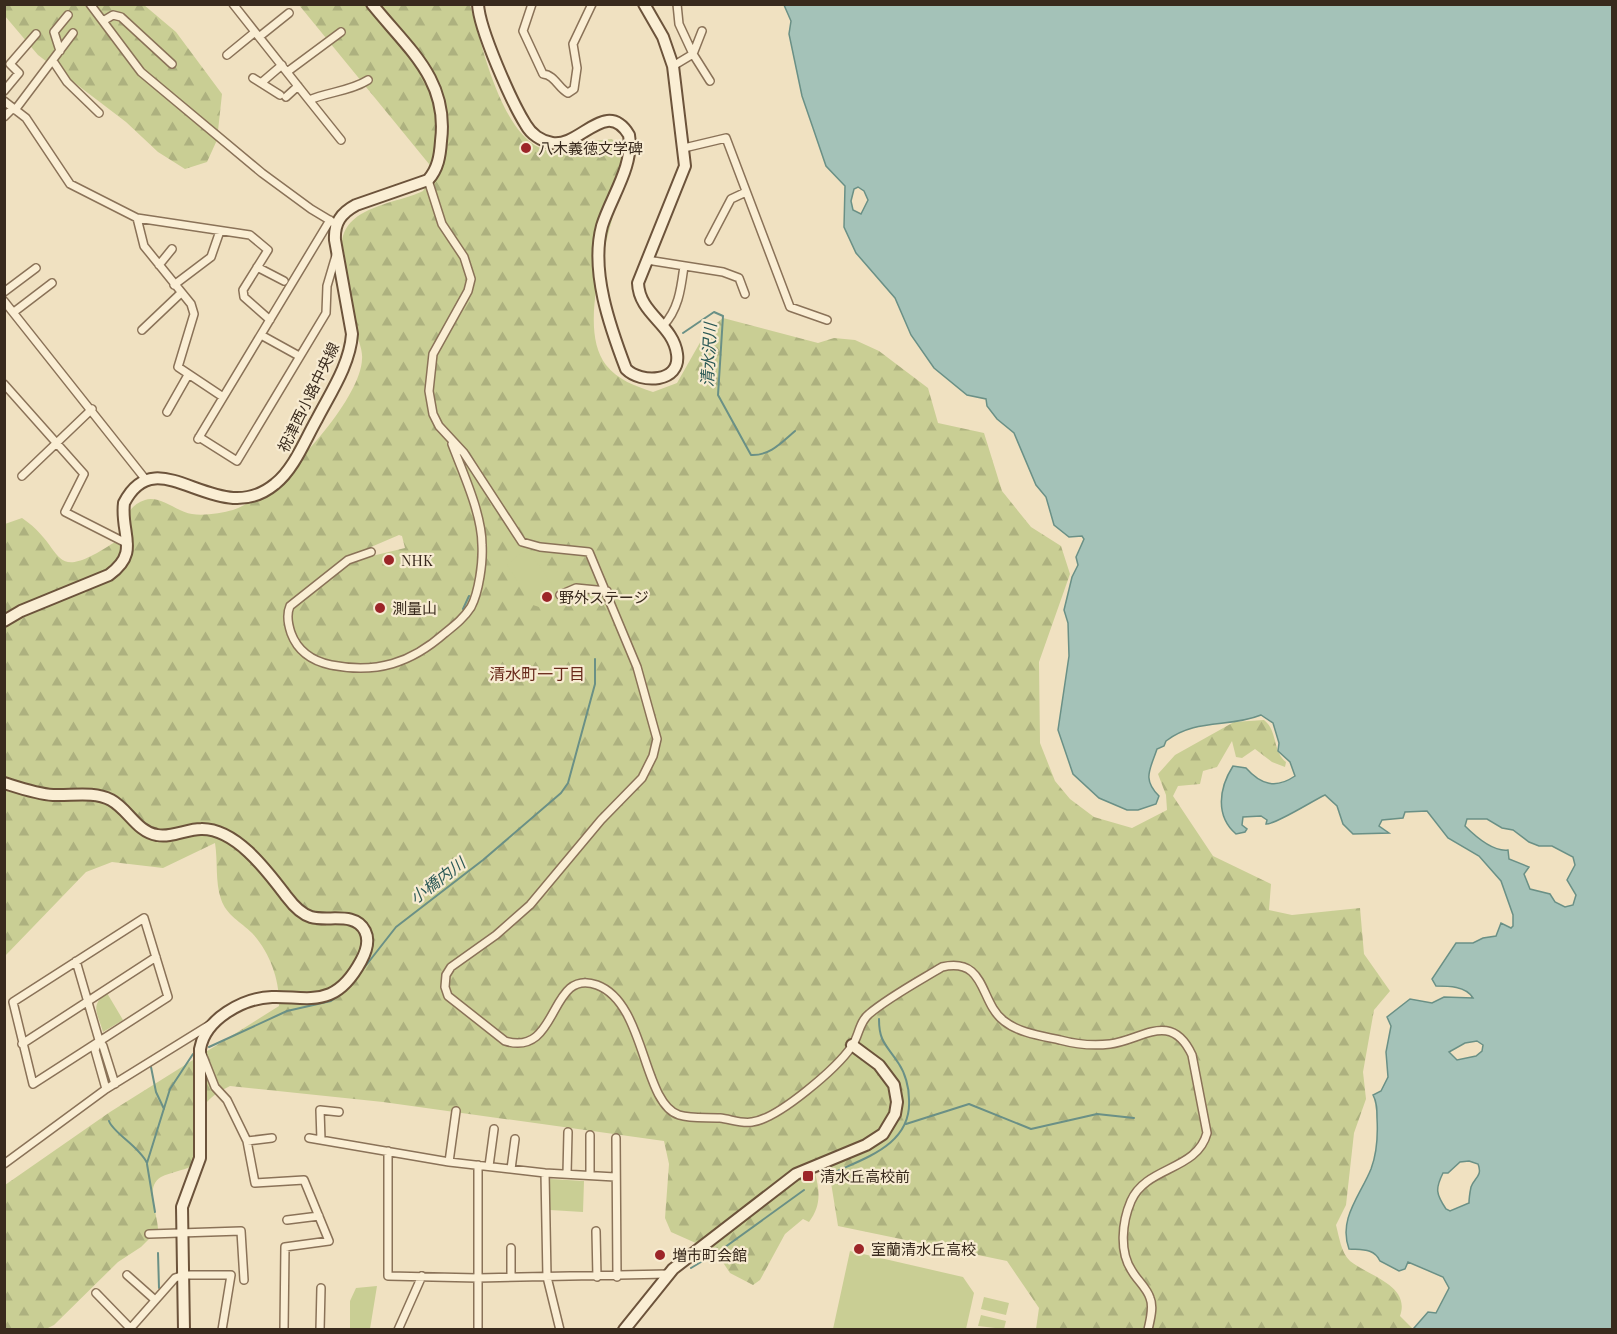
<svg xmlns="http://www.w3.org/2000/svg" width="1617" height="1334" font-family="'Playfair Display','Noto Sans JP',serif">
  <defs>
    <pattern id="forest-firs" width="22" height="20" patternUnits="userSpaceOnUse" patternTransform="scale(1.5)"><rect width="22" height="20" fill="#c9ce94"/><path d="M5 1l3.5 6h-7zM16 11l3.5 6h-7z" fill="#adb17f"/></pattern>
  </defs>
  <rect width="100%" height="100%" fill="#f0e1c1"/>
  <path fill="url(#forest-firs)" fill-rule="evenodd" d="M4,5H144L176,32L222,94L217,140L207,162L185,169L158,152L126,122L38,55L5,16Z
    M299,5H470C482,43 504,154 557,151C568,151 578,144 588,142C596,140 604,140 612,139L623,151C622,160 624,170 622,179C614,224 574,324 606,365C618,380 635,386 653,392L677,383L706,332L723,318L818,343L834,338L855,340L879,351L928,388L938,423L984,433L1002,491L1031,527L1061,546L1070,574L1039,662L1040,743L1055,781L1070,799L1094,817L1132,828L1167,810L1166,795L1158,774L1175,755L1234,722L1264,720C1278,731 1272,750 1286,762L1285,767L1272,762L1255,749L1242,758L1236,757L1232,741L1217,767L1203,771L1200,784L1178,786L1173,796L1213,856L1271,884L1269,910L1292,915L1360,908L1364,954L1390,991L1374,1010L1363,1072L1366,1099L1354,1133L1346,1205L1336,1225C1339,1236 1341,1253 1350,1261C1368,1276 1411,1285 1400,1316L1413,1329H1036L1039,1308L1007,1261L838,1226L828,1164L815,1173C820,1192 821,1206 809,1222L803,1219L785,1234L760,1280L753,1285L730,1273L716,1252L671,1232L665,1218L669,1164L664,1141L383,1102L230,1086C188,1106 200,1127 192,1166C182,1171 171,1172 161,1177C144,1187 158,1214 158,1230L141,1247L118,1262L54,1325L46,1329H5V1185L110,1112L279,1006C280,981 270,952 252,933C241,922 226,915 221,899C215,882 218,861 215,843L163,868L112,862L86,872L5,956V524L22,518C68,549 47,586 115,542C123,525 126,506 145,500C160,495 177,512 192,514C204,516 222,513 233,510C273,497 361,402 362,359C363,349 357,338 355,328C350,299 348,271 342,242C346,206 396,204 423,191L429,179V164ZM399,535L402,536L405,548L372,556L371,547Z"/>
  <path fill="#c9ce94" d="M522,552L530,553L561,597L539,607L533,605L507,565Z
    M107,993L123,1020L103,1032C98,1014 89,1005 107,993Z
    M550,1179L584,1181L583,1212L550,1210Z
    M850,1251L963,1277L974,1293L966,1329H833Z
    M377,1286L370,1329H350V1301L356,1288Z
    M984,1297L1009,1303L1006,1315L981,1309Z
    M981,1315L1006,1321L1004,1329L978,1326Z"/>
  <path fill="#a4c2b8" stroke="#6a9086" stroke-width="1.5" fill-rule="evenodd" d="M784,5H1612V1329H1415L1414,1328L1428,1312L1436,1313L1449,1288L1443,1277L1408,1262L1405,1269L1399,1271L1380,1261C1374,1248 1362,1250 1349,1249C1338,1219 1360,1196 1371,1169C1377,1153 1378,1135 1377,1118C1377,1110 1377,1102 1373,1095L1381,1091L1388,1077L1386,1052L1391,1026L1387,1017L1410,999L1432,1003L1444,997L1473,998C1466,986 1448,986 1436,986L1432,979L1456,943H1473L1483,938L1496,936L1501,923L1511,928L1513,926V915L1501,881L1479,856L1448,838L1427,811L1405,812L1403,818L1382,820L1379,826L1389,833L1353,834L1343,824L1337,806L1325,795C1312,801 1275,825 1266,824L1267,820L1261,816L1243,817L1242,825L1247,829L1245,832L1236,834C1215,816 1219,788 1233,766L1246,768C1261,785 1276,789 1295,776L1290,762L1278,751L1279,743L1273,723L1261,715C1229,728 1196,718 1166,741L1164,746L1157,749C1150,770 1142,779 1159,796L1156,804L1138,810H1127L1099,798L1073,774L1058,730L1069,656L1068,623L1064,610L1072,577L1078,565L1076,557L1084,539L1082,536L1069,537L1054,525L1046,497L1036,485L1014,433L997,419L987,406L986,399L967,395L934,368L911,335L895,298L856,253L844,227L845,186L826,166L813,128L802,96L789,34L791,21ZM858,187L864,191L868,200L861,214L853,210L851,201L854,189ZM1467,819H1487L1502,828L1513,830L1529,842L1539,846H1552L1573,857L1575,865L1567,880L1576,895L1573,905L1565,907L1555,902L1550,894L1530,889L1524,874L1529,867L1509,859L1508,850C1493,852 1475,836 1465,826ZM1477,1041L1483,1045L1482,1051L1476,1056L1457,1060L1449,1052L1465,1043ZM1469,1161L1478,1164C1483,1176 1474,1178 1471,1187C1470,1192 1469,1198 1469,1203L1450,1211L1446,1209C1436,1194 1435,1189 1443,1173H1448L1460,1162Z"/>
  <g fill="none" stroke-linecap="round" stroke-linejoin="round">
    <path stroke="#6a9086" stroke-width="2" d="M683,333L714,312L723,316L718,395L751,455C770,456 782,442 795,431
      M463,609L469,596
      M360,973L396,927L483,860L561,793L568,783L595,684V659
      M209,1047L287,1011L331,1001L342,993
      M151,1067L156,1092L164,1109
      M109,1121C113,1133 139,1146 147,1163L170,1089L193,1054
      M906,1124L969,1104L1031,1129L1097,1114L1134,1118
      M147,1164L155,1212
      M833,1173C867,1157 912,1144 909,1099C909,1087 905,1073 899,1064C887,1045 879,1043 879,1019
      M158,1253L159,1288
      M691,1268L721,1250L804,1190"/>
    <g stroke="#8a7258" stroke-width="10">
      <path id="street" d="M90,4L141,72L262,173L311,209L336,224
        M233,4L309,100C328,92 351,91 368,80
        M532,4L523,31L543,74C555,75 558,88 568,93L574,89L577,68L573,44L592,4
        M103,21L113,15L121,17L172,64
        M702,31L693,54L710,81
        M259,37L289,13
        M60,51L54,32L68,15
        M227,55L255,32
        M53,61L67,82L99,113
        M673,66L693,54L679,24L677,4
        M287,72L341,32
        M253,78L280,95
        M261,83L282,65
        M4,91L19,73L10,64L36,34
        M286,97L298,86
        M309,100L341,140
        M4,101L26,118L70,184L137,218L144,246L191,304L194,314L178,367L223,397
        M15,110L73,33
        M4,117L13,108
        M684,148L726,138L790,307L827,320
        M428,180L442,224L464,257L471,279L468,291L433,354L429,391L433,414L439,426L464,453L522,542L540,547L589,552L637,667L657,739L653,756L642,778L601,820L530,905L496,935L451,967L446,975L445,987L448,996L505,1041C560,1058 548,967 597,985C646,1003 642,1103 679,1115C692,1119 707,1117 720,1118C730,1119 742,1124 752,1122C778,1119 837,1068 852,1046C859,1036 859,1022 869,1014C889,997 919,981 942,967C987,957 979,1002 1004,1021C1019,1033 1042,1036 1060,1040C1075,1044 1093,1046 1110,1044C1142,1040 1171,1010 1192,1055L1207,1133C1197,1171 1146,1166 1131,1201C1122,1222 1119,1252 1132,1271C1137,1280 1147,1288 1150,1298C1154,1307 1150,1320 1148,1330
        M137,218L250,235L268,250L243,290L244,297L270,320
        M709,241L731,199L746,192
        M647,260L723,272L739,278L745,294
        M159,265L172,249
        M257,267L284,281
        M174,285L211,257L220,231
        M4,292L36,268
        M4,301L146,480
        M14,312L52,283
        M663,326C679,309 681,288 684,266
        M142,330L181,293
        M261,335L299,356
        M4,384L84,474L65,512L128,544
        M167,412L188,375
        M199,437L237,461L326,313L327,286L337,252
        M198,439L330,220
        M22,476L92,409
        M371,552L348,560L290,606C286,615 288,624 291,633C298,652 312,661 331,665C377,674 411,663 445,633C455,625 464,618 471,607C479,592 483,562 482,545C482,514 463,473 452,444
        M560,595L576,588L607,591
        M144,918L168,997L33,1084L13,1002Z
        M76,961L99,1040L95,1050L106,1089
        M99,1040L103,1046L115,1084
        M22,1044L156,957
        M202,1054L215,1087L227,1100L247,1141L255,1183L304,1180L329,1241L285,1247L284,1330
        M309,1138L449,1162L545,1173L615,1177
        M616,1138L617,1277
        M321,1140L320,1110L339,1112
        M247,1141L272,1138
        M388,1151V1276L478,1278L668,1274
        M449,1162L456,1111
        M4,1164L106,1089L211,1024
        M478,1165V1330
        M489,1166L494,1129
        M511,1169L515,1139
        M545,1173L547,1277L560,1330
        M567,1174L568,1132
        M590,1175V1135
        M287,1220L319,1216
        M596,1231L597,1277
        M149,1234L241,1231L244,1280
        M511,1248V1277
        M127,1275L154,1299
        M96,1293L130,1328
        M129,1330L175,1278L184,1275H231L222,1330
        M320,1330L321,1288
        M398,1330L422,1276"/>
    </g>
    <g stroke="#6c533b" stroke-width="14">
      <path id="secondary" d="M478,4C479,29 512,103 526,125C531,134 541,141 552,143C580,148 606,97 629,135C634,166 611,197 602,226C590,271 610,327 626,369C641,384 681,383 677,354C673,324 639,314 638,283L685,166L673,66L663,37L644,4
        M4,621L21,611L109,575C141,552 120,534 124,503C158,436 217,532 275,484C294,469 305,440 317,419C331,392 350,364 352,334L335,240C334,223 341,213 356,205L428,180C438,169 440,156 441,141C449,79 407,48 372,4
        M4,783C20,788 37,794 53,795C72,796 93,791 111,800C128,809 137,832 157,835C171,838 187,829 201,829C236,828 268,872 287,897C293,905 301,914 311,917C328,922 355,911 365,931C370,941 366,952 361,961C354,974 344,988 330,994C311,1002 292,996 272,997C243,998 205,1019 200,1049V1158L182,1207L184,1330
        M624,1330L673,1269L796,1174L866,1145L883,1134L895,1114L897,1102L894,1085L879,1065L852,1045"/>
    </g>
    <use href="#street" stroke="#faeed4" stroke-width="7"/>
    <use href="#secondary" stroke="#faeed4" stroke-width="10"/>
  </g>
  <g fill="#9c2528" stroke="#f7ebd1" stroke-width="2">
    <circle cx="526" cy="148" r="6"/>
    <circle cx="389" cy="560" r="6"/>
    <circle cx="547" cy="597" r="6"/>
    <circle cx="380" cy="608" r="6"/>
    <rect x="802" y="1170" width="12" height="12" rx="3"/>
    <circle cx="859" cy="1249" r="6"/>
    <circle cx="660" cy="1255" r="6"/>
  </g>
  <g text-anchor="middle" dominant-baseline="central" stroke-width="4.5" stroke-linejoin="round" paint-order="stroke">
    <g font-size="15" fill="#392a1d" stroke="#f7ebd1" text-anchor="start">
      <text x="538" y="148">八木義徳文学碑</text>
      <text x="401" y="560">NHK</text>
      <text x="559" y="597">野外ステージ</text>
      <text x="392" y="608">測量山</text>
      <text x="820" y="1176">清水丘高校前</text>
      <text x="871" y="1249">室蘭清水丘高校</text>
      <text x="672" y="1255">増市町会館</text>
    </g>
    <g font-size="15" fill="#392a1d" stroke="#f7ebd1">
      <text transform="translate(308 397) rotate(-64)">祝津西小路中央線</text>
    </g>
    <g font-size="16" font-style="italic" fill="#2b5956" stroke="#f7ebd1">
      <text transform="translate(708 355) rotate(-87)">清水沢川</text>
      <text transform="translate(437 880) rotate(-37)">小橋内川</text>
    </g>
    <g font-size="16" fill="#68291a" stroke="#f7ebd1">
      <text x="537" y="673">清水町一丁目</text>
    </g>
  </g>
  <rect width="1617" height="1334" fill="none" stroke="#392a1d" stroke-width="12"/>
</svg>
